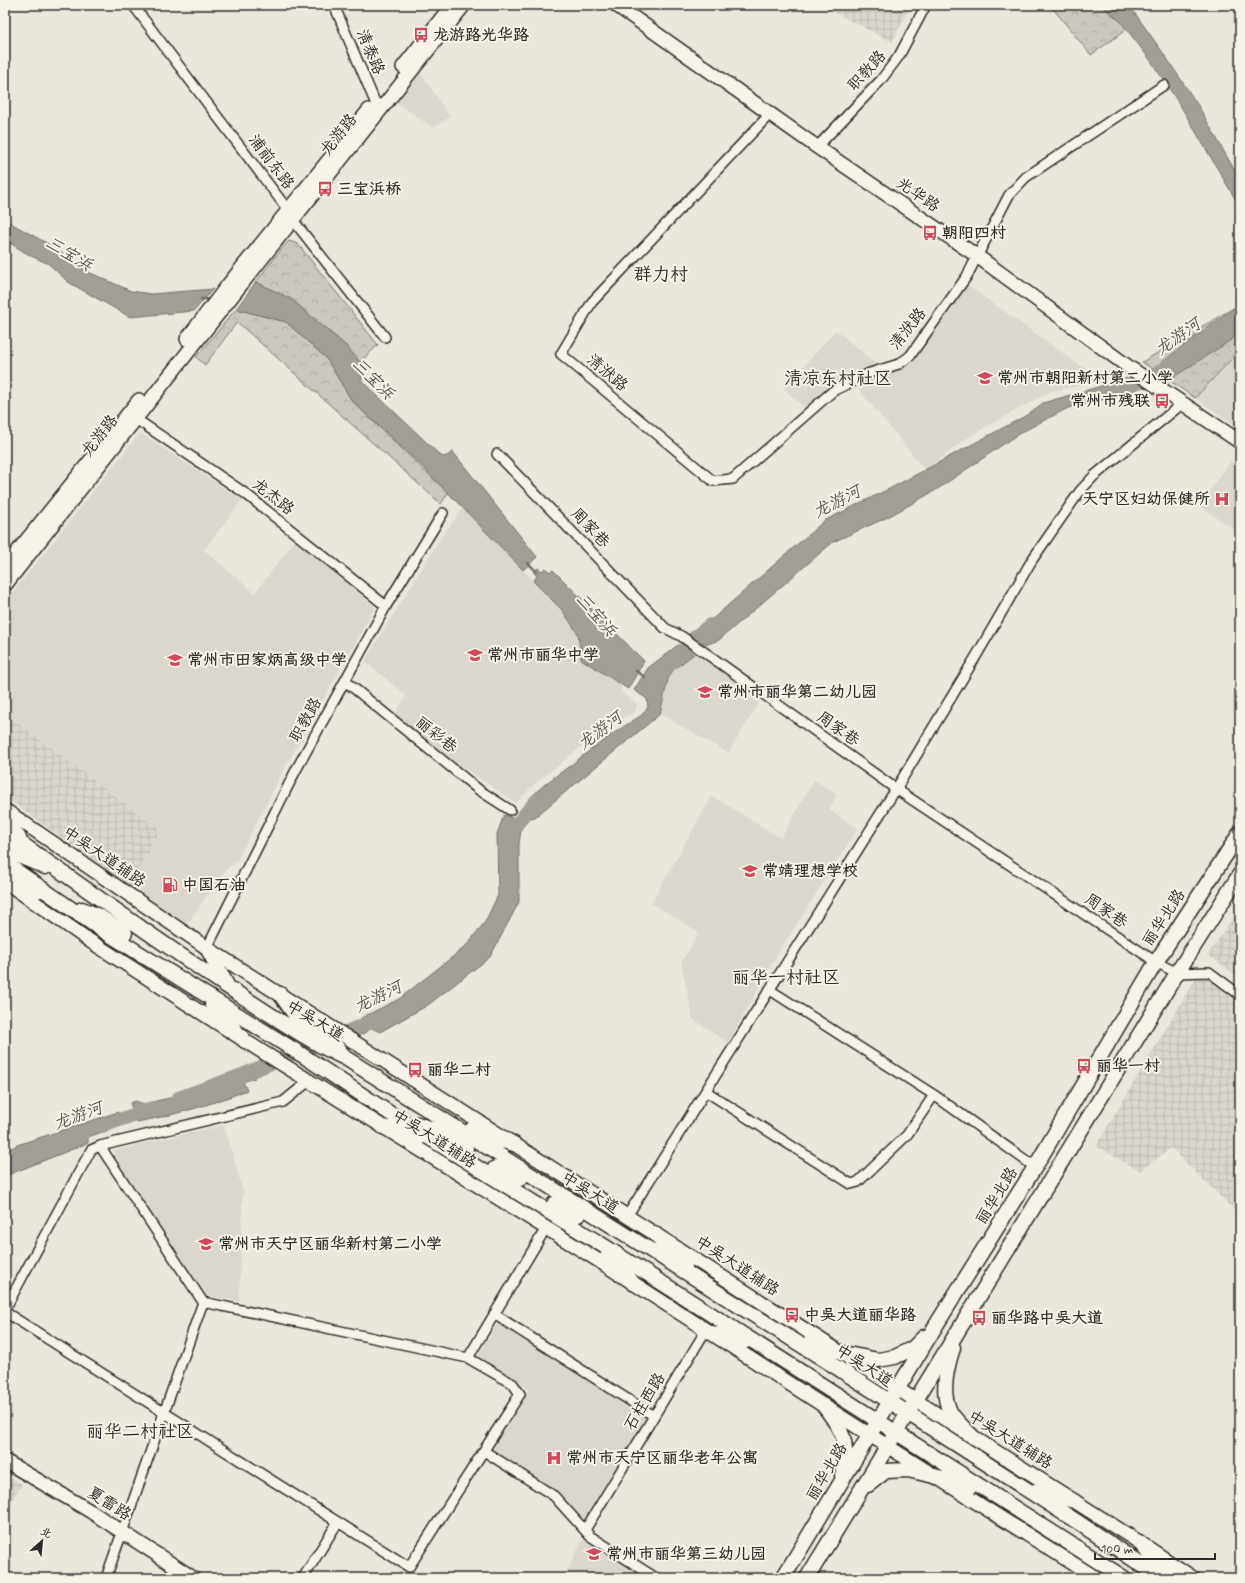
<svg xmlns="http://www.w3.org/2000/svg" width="1245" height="1583" font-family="Mynerve,'LXGW WenKai TC',sans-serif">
  <defs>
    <pattern id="industrial-grid" width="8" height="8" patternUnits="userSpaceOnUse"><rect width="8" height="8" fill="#dbd7ce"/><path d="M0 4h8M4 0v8" fill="none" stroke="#bcb9b1"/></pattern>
    <pattern id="park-crowns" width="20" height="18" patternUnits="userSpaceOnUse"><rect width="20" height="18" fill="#cbc8bf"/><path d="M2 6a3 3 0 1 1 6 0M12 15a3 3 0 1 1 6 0" fill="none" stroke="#aeaca4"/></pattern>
  </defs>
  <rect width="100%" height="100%" fill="#ebe7dd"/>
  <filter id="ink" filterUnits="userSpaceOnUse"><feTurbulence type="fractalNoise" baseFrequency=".025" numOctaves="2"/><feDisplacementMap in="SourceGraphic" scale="8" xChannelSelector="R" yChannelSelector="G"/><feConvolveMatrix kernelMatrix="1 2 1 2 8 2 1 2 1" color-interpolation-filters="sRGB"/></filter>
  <g filter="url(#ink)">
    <path fill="#dbd7ce" d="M420,72L450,117L433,128L396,102Z
      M967,285L1098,378L1084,385L1051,391L970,436L925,470L856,386L874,377L900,369L914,358Z
      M836,330L877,365L831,386L805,408L784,389Z
      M1240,350V428L1195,398Z
      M140,433L242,500L204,550L255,593L295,540L375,607L283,771L238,859L225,871L187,924L129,886L161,830L5,713V602Z
      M1231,461L1240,467V534L1199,505Z
      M463,508L563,611L578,634L581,659L621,684V692L637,704L636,711L608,726L567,758L532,786L516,803L455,762L394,715L406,696L365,661L440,539Z
      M694,654L713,664L759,704L728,753L660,714L668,680L673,670Z
      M814,780L837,794L829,810L858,828L777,955L728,1043L693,1019L681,963L699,932L651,903L712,796L781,838Z
      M224,1125L243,1191L239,1301L207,1296L114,1158L116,1150Z
      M498,1323L648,1418L610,1477L586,1519L581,1521L555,1492L491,1449L529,1389L477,1356Z
      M585,1536L649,1578H564L566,1572Z"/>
    <path fill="url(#industrial-grid)" d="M828,5H911L892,42L826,8Z
      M5,713L161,830L129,886L5,797Z
      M1240,907V978L1208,955Z
      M1196,978L1208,979L1240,1003V1216L1171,1148L1140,1171L1096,1146Z
      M5,1474L22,1484L5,1511Z"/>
    <path fill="url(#park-crowns)" stroke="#7b7a75" d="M1050,5H1111L1127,29L1091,55Z
      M289,241L298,244L378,345L360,362L346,346L291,299L256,282L283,247Z
      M1240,304V350L1195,398L1142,362Z
      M236,309L286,322L326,358L352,401L448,493L441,504L237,322L205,365L196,357Z"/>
    <path fill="#a29f98" stroke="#72716c" d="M1101,5H1129L1166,57L1199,107L1240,180V207L1180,105L1151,61L1121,22Z
      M5,220L52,246L86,271L131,291L151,294L213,289L194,311L130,317L68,282L49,264L31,256L5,240Z
      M256,282L291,299L346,346L360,362L362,381L442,457L447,456L453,452L537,557L523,570L424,468L352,401L326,358L286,322L236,309Z
      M1240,305V332L1231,340L1169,380L1153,369L1223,316Z
      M1125,379L1140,388L1123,395L1068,408L1020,433L936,490L888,517L833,542L719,640L705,645L693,636L824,521L891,488L1027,415L1043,403Z
      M538,568L542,571L545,568L550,572L553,570L644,661L628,689L581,659L578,634L563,611L533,581L537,576L533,572Z
      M678,645L694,654L673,670L668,679L660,714L535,817L527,819L520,813C531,792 552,779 571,765C594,747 617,730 642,715L648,707L647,699L634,690L648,668Z
      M504,815L513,818L522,824L519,843V902L490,957L428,1005L380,1032L372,1028L361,1035L350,1028L362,1023L361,1018L399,999L465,947L485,922L498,895L497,834Z
      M245,1071L255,1078L243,1082L247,1090C211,1105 175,1115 137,1122L130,1103L136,1101L143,1104L218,1087L228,1076Z
      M118,1112L122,1125L88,1137V1143L5,1176V1152L17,1145Z"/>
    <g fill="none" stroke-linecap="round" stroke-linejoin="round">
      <path stroke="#72716c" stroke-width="2.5" d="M201,299H212
        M528,563L537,572
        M636,671L645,677"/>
      <path stroke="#a29f98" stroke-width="14" d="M1115,388L1149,379L1174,362
        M672,663L694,638L710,625
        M511,838V831L536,801
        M178,1098L242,1075L368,1023
        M103,1126L152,1108"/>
      <g stroke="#2b2b2b" stroke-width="12">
        <path id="street" d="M133,5L288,210L293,220L385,337
          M334,5L375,102L382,108
          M770,114L592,302L561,354L713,481L733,479L833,391L870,373L899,364L910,356L967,276L1009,195L1026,177L1164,85
          M817,147L881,80L899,56L926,5
          M136,419L246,494L386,606
          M497,454L665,628L681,636L710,656L896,789L1156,962L1177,973L1209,972L1240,995
          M345,681L479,790L510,810
          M207,948L296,770L386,606L443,513
          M770,990L934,1095L1035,1167
          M707,1092L851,1184L858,1182L907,1135L934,1095
          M100,1146L203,1302L106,1578
          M627,1216L896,789L978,653L1032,560L1080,491L1094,476L1183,403
          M5,1309L91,1150L100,1146L283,1102L309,1081
          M5,1312L409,1567L520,1394L513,1384L468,1358L203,1302
          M494,1314L654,1416
          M468,1358L546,1228
          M484,1451L554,1496L590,1536L656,1578
          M585,1530L706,1330
          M303,1578L338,1522"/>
      </g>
      <g stroke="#2b2b2b" stroke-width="16">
        <path id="secondary" d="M616,5L817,147L977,256L1130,368L1240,442
          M403,67L452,5
          M187,339L228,285L369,110
          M5,567L139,400
          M5,585L240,286L464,5
          M5,810L207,948L973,1437L1139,1542L1193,1578
          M7,883L90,941L261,1051L596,1259L824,1406L1096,1578
          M5,1461L90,1511L193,1578"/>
      </g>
      <g stroke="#2b2b2b" stroke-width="17">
        <path id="primary" d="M5,818L19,838
          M5,832C81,885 156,940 234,991C271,1015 307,1040 347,1059L833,1365L1079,1523L1161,1578
          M5,850L45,867
          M5,863L99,928L302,1055L394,1116L604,1246L1124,1578
          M5,880L37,891
          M82,909L99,916L125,933
          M207,948L227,985
          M280,994L298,1019L332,1041L343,1055
          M212,1005L245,1041
          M417,1124L436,1130L466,1149
          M383,1127L415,1135L419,1138
          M472,1129L483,1136L514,1144
          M495,1168L507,1176L520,1179L523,1175L515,1166
          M559,1218L552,1208L554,1204L567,1208L578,1215
          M654,1233L685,1266
          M607,1257L616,1263L633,1283
          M712,1333L746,1341
          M807,1344L843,1353L878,1360L895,1357L913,1348L924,1337
          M953,1348C947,1366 941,1391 949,1409C952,1418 966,1430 973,1437
          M824,1406C843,1431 850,1442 842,1475
          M868,1485L886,1471L908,1470L964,1483L970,1487
          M1035,1491L1074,1501
          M1139,1542L1159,1565L1179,1578
          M783,1578L938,1322L1035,1167L1156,962L1240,833
          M807,1578L1177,973L1240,874"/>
      </g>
      <use href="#street" stroke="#f7f3e8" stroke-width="9"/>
      <use href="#secondary" stroke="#f7f3e8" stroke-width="13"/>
      <use href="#primary" stroke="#f7f3e8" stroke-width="14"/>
    </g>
  </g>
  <defs>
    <g id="bus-bare" transform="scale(1.2)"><path d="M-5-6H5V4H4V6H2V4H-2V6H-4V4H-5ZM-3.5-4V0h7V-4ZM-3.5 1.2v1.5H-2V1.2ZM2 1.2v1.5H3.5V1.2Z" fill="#d1495b" stroke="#f7f3e8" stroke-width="2.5" paint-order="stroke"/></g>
    <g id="school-bare" transform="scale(1.2)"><path d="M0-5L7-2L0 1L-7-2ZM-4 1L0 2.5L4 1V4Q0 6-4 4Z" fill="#d1495b" stroke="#f7f3e8" stroke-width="2.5" paint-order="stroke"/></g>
    <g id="hospital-bare" transform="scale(1.2)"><path d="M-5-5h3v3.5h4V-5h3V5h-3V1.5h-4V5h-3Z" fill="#d1495b" stroke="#f7f3e8" stroke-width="2.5" paint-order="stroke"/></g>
    <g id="fuel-bare" transform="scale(1.2)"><path d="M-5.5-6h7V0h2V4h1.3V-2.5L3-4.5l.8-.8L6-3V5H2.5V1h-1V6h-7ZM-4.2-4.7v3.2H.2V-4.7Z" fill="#d1495b" stroke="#f7f3e8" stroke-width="2.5" paint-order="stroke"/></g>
  </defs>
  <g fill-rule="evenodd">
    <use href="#bus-bare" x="421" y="35"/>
    <use href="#bus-bare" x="325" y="189"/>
    <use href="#bus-bare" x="930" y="233"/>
    <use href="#school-bare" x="985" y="378"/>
    <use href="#bus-bare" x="1162" y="401"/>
    <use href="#hospital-bare" x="1222" y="499"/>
    <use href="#school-bare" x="475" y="655"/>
    <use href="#school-bare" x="175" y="660"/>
    <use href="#school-bare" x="705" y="692"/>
    <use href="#school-bare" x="750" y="871"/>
    <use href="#fuel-bare" x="170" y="885"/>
    <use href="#bus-bare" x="1084" y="1066"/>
    <use href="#bus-bare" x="415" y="1070"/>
    <use href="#school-bare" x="206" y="1244"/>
    <use href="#bus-bare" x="792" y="1315"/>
    <use href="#bus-bare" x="979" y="1318"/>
    <use href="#hospital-bare" x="554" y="1458"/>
    <use href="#school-bare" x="594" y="1554"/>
  </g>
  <g text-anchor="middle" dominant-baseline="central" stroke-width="4" stroke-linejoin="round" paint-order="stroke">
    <g font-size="16" font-weight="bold" fill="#2b2b2b" stroke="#f7f3e8" text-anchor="start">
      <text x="433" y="35">龙游路光华路</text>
      <text x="337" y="189">三宝浜桥</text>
      <text x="942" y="233">朝阳四村</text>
      <text x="997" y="378">常州市朝阳新村第二小学</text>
      <text x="1150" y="401" text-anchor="end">常州市残联</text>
      <text x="1210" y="499" text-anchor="end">天宁区妇幼保健所</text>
      <text x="487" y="655">常州市丽华中学</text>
      <text x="187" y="660">常州市田家炳高级中学</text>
      <text x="717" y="692">常州市丽华第二幼儿园</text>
      <text x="762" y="871">常靖理想学校</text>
      <text x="182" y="885">中国石油</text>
      <text x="1096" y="1066">丽华一村</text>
      <text x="427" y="1070">丽华二村</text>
      <text x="218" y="1244">常州市天宁区丽华新村第二小学</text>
      <text x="804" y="1315">中吴大道丽华路</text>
      <text x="991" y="1318">丽华路中吴大道</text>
      <text x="566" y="1458">常州市天宁区丽华老年公寓</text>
      <text x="606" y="1554">常州市丽华第三幼儿园</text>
    </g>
    <g font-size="16" fill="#2b2b2b" stroke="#f7f3e8">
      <text transform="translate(370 52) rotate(67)">清泰路</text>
      <text transform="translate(867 71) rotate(-48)">职教路</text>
      <text transform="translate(339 135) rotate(-52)">龙游路</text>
      <text transform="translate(271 162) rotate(53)">浦前东路</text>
      <text transform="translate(918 195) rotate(34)">光华路</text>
      <text transform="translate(908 329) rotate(-51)">清洑路</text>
      <text transform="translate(607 373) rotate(40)">清洑路</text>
      <text transform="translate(100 436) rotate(-52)">龙游路</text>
      <text transform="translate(273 497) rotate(38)">龙杰路</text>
      <text transform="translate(590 528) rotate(46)">周家巷</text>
      <text transform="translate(306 720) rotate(-61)">职教路</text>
      <text transform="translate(838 729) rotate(35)">周家巷</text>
      <text transform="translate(436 735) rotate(39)">丽彩巷</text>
      <text transform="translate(104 857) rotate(34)">中吴大道辅路</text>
      <text transform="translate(1106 911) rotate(34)">周家巷</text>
      <text transform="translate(1164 918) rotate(-57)">丽华北路</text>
      <text transform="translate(315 1021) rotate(31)">中吴大道</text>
      <text transform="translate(434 1139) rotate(32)">中吴大道辅路</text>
      <text transform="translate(590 1193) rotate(32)">中吴大道</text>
      <text transform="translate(997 1196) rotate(-58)">丽华北路</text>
      <text transform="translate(737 1266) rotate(33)">中吴大道辅路</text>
      <text transform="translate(864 1366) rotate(33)">中吴大道</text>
      <text transform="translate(645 1402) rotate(-59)">石柱西路</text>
      <text transform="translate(1010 1440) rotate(32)">中吴大道辅路</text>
      <text transform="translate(827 1472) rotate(-59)">丽华北路</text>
      <text transform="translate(109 1504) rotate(32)">夏雷路</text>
    </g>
    <g font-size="17" font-style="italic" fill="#555451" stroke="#f7f3e8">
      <text transform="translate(69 254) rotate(31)">三宝浜</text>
      <text transform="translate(1178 337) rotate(-35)">龙游河</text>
      <text transform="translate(373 379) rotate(45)">三宝浜</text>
      <text transform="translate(837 502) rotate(-27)">龙游河</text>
      <text transform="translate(596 615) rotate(49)">三宝浜</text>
      <text transform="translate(600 731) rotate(-37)">龙游河</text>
      <text transform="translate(378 997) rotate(-26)">龙游河</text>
      <text transform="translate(78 1116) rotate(-20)">龙游河</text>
    </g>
    <g font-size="18" fill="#2b2b2b" stroke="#f7f3e8">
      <text x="661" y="275">群力村</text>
      <text x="838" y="379">清凉东村社区</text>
      <text x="786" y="978">丽华一村社区</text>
      <text x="140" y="1432">丽华二村社区</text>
    </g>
  </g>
  <rect width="1245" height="1583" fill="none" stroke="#f7f3e8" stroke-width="20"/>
  <rect x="10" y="10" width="1225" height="1563" fill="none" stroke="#2b2b2b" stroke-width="1.5" filter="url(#ink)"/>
  <g transform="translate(42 1541) rotate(27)" stroke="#f7f3e8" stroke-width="3" paint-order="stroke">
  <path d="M0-3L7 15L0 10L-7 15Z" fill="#2b2b2b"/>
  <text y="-6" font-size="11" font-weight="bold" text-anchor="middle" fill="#2b2b2b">北</text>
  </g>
  <path d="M1095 1553v6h120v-6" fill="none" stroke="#2b2b2b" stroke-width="2"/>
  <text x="1101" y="1553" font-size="12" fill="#2b2b2b" stroke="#f7f3e8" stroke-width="3" paint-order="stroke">100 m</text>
</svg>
